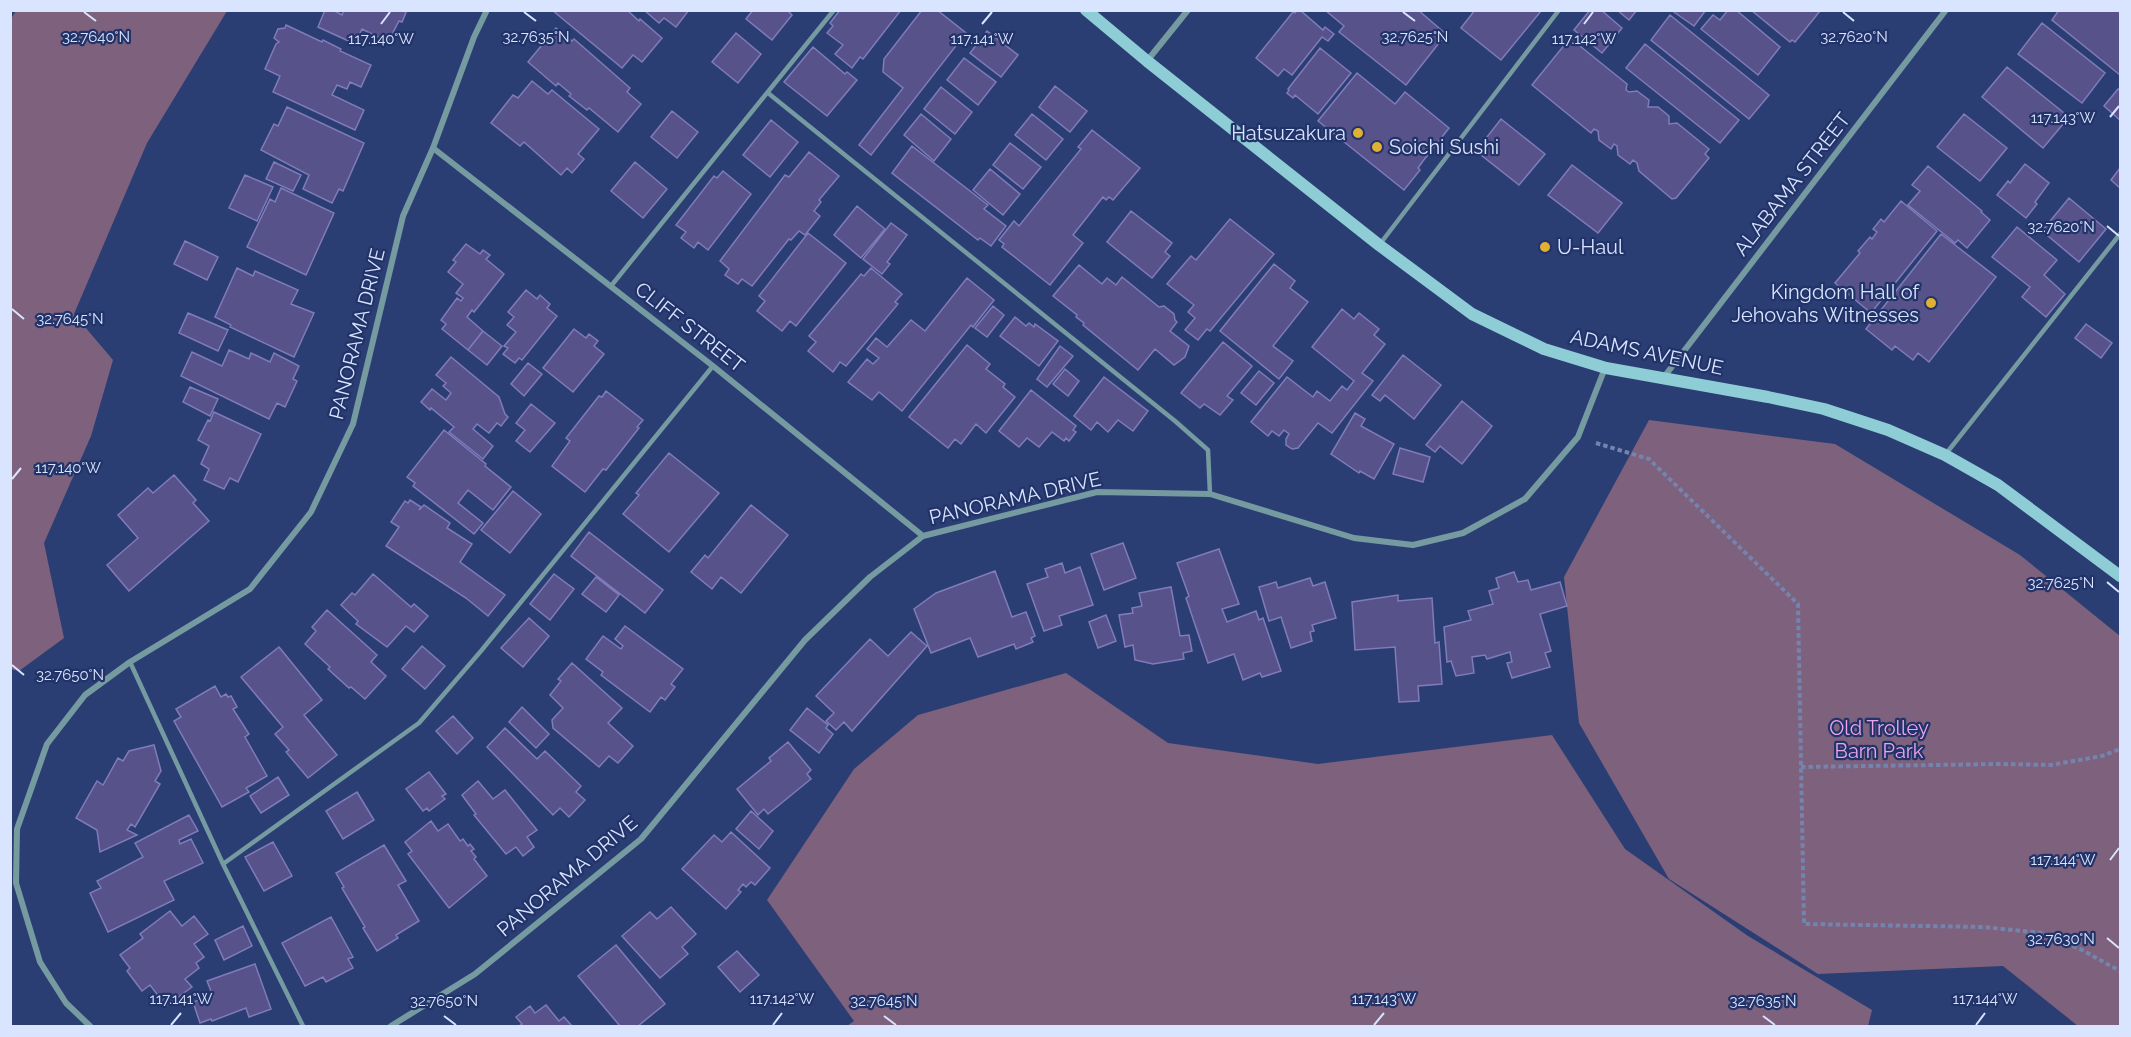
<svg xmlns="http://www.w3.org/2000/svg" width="2131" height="1037" font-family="Raleway,sans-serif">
  <rect width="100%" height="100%" fill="#2b3e74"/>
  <path fill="#7e617d" d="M16,11H227L147,143L74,314L113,360L91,436L44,543L64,638L19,671L10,669V20Z
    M1649,420L1835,444L2020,555L2120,636V1026H2078L2003,966L1818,974L1669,879L1579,723L1564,577Z
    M1066,673L1168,743L1318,764L1552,735L1625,849L1748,936L1872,1010L1868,1026H847L854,1021L767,900L854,769L918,715Z"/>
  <path fill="#57528a" stroke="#807bba" stroke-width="1.5" d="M325,10H333L342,15L344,10H407L402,22L399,21L388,42L362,29L355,44L318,27Z
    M552,10H627L639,21L640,19L662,38L642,62L633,55L622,68Z
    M644,10H689L676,27L664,18L659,23Z
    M753,10H787L792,15L772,40L746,19Z
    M840,10H901L863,59L860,57L852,68L835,54L843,45L827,33L833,26L830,23Z
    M922,10H937L966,33L871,155L859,145L903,88L883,72L884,59Z
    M1297,10H1300L1323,30L1325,27L1334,34L1328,41L1322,37L1292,75L1284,69L1278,76L1256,58L1293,12L1295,13Z
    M1325,10H1418L1446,34L1406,85L1339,32L1344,26Z
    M1475,10H1540L1541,11L1501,60L1461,28Z
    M1590,10H1601L1622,28L1602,53L1574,30Z
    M1617,10H1637L1629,20Z
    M1675,10H1706L1694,26L1674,12Z
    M1728,10H1736L1780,47L1758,75L1701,29L1713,15L1720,20Z
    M1751,10H1820V11L1795,42L1792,40L1790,42Z
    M2059,10H2118L2120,13V75L2052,20Z
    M1670,15L1769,95L1749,119L1651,40Z
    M2042,23L2105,73L2082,103L2018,54Z
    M286,25L322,42L323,40L341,49L340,51L371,65L361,87L350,82L347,89L337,85L332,95L364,110L355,130L273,92L280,76L265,69L276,44L279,42L274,38L278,29L285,28Z
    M556,28L572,41L574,39L630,88L627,92L641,104L618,132L589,108L587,110L569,96L571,94L558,83L556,86L528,62Z
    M987,31L1018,55L1001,77L970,53Z
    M736,33L761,54L738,83L712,62Z
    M1570,38L1627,84L1626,90L1629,92L1637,91L1649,100L1648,107H1658L1669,116V124L1677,123L1709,149L1705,154L1709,158L1676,198L1672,199L1639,171L1637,163L1633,160L1630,164L1618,155L1617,146L1614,144L1611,149L1599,140L1598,131L1594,129L1591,133L1532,85Z
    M1645,44L1739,120L1720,143L1626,68Z
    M813,47L845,74L847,72L857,80L827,116L784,82Z
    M1320,48L1351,73L1318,114L1295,95L1293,98L1287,93L1289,90L1288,89Z
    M964,58L996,82L978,105L947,80Z
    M2007,67L2069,117L2043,148L1982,97Z
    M1357,73L1395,104L1405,92L1449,128L1423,161L1418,168L1420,170L1404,190L1318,121Z
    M532,81L548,94L552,90L599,129L578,154L584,159L572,173L567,168L561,175L524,142L520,146L491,123L513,95L518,98Z
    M1055,86L1087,111L1070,132L1039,107Z
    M941,87L972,112L955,134L924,109Z
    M2118,89L2120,90V120L2104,106Z
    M287,107L364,143L343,191L339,189L332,203L303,189L309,175L261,150L274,124L278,126Z
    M672,111L698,132L677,158L651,137Z
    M921,114L951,139L934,161L904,135Z
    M1032,114L1063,139L1046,160L1015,135Z
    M1964,114L2007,148L1980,181L1937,147Z
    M1501,119L1545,154L1519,185L1476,151Z
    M771,120L798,142L770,177L743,155Z
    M1092,130L1140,168L1113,200L1109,197L1106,200L1103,197L1073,235L1083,243L1050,285L1002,247L1004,244L999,240L1014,221L1019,226L1081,149L1078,147Z
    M1010,143L1041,167L1023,189L993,165Z
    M912,146L988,205L984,209L1006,226L991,246L980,238L978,240L892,173Z
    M809,152L839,176L819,200L821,202L814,211L820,216L805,235L799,231L791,240L789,239L752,286L742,279L738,284L725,275L729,269L720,261L785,175L789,177Z
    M274,162L301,175L293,191L266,179Z
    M635,162L667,189L643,218L611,191Z
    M2025,164L2049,183L2035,202L2037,204L2026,218L1997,195L2008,181L2010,183Z
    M1572,165L1622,203L1598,233L1548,195Z
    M1928,166L1982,211L1981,212L1990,220L1967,248L1958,240L1955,243L1908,205L1920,191L1912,185Z
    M2120,168V188L2111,180Z
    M990,169L1020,194L1003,215L973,190Z
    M723,171L751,194L708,250L698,242L694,248L681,238L686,232L676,225L714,176L717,178Z
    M245,175L273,187L257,221L229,208Z
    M281,188L334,213L306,275L247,247L270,199L275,202Z
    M2069,198L2106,229L2079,262L2042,231Z
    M1901,201L1937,231L1871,313L1835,283L1860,253L1858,251L1870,237L1872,239L1877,232L1873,229L1881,219L1884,222Z
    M857,206L885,229L861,258L834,235Z
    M1131,211L1172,243L1165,252L1170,256L1152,278L1107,242Z
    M1230,219L1274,254L1210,331L1207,329L1198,340L1185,330L1195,318L1188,312L1194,305L1167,284L1191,256L1196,260Z
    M891,223L907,235L887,262L890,264L882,274L863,259Z
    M2017,227L2057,260L2044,275L2065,294L2046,317L2022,297L2030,287L1992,257Z
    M808,233L846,263L796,326L790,321L782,331L757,311L765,301L759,296Z
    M1941,234L1996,277L1929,362L1918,353L1913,360L1895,346L1892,350L1866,329Z
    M185,241L218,257L207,280L174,264Z
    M466,244L480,254L483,250L490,255L486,259L504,274L474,312L472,310L467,317L483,331L468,350L442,329L446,324L441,320L457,298L461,301L463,298L456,293L463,284L448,272L456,262L453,260Z
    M1274,264L1295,281L1290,288L1308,302L1273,346L1293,361L1279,379L1220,331Z
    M1079,265L1102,284L1107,278L1116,285L1122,277L1159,307L1164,306L1174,314L1175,320L1177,322L1170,331L1189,346L1185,357L1174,365L1155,349L1138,370L1083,325L1084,323L1076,317L1077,315L1053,296Z
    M237,268L253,276L255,271L298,290L291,304L314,313L294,357L230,327L231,325L215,317Z
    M871,268L902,294L895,302L898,304L846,366L840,362L833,372L808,351L816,342L809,336L861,274L864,276Z
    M967,278L994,300L973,327L971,325L902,411L879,392L872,400L848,382L867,359L873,364L879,358L867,349L876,338L887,347L911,320L925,331Z
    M526,290L537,299L540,295L550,304L547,308L557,316L522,360L519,358L515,363L503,354L508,348L504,346L516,332L507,325L514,317L508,312Z
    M993,306L1004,315L987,337L975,328Z
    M1342,309L1354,319L1359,313L1379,329L1374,335L1385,344L1362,373L1373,381L1332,433L1318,423L1298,448L1292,449L1286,445V439L1289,434L1284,430L1279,436L1272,431L1268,436L1251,422L1287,377L1313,397L1317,391L1330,401L1342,386L1347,390L1354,381L1312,347Z
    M188,313L228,330L218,351L179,333Z
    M1015,317L1026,326L1029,323L1034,327L1035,324L1058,341L1039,366L1000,336Z
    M2086,324L2112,343L2101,358L2075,338Z
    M574,329L586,338L589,334L598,341L594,346L604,354L573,392L543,368Z
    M483,331L502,346L487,365L468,350Z
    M1223,342L1252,366L1227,396L1233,400L1220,415L1204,404L1200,408L1181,393Z
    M967,345L990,364L986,369L1005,384L1003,387L1015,397L986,433L976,424L961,444L955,439L948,448L909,417Z
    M1060,346L1073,356L1047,387L1037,379Z
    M229,350L249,359L251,353L270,362L274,353L299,366L293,379L297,381L285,407L277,403L269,419L181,376L192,352L222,366Z
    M1403,355L1441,385L1414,419L1385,395L1380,401L1372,395Z
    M451,357L499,397L505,414L508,417L501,426L497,423L489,433L477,424L473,429L493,446L483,459L449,432L454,427L431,408L430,410L421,402L432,389L446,400L451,393L443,386L446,383L436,375Z
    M528,363L542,374L524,396L511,384Z
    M1065,369L1079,381L1068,396L1053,384Z
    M1259,371L1274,383L1256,405L1241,393Z
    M1104,377L1148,411L1133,431L1118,420L1108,432L1097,422L1091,430L1074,416Z
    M190,387L218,399L210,416L183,402Z
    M1031,390L1076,426L1073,430L1076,432L1069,441L1066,438L1064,441L1052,432L1039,447L1027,438L1019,447L999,431Z
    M606,391L643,420L637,427L639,428L606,470L603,469L585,492L552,466L570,441L566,438L599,396L602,397Z
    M1462,401L1492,426L1462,464L1440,446L1435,452L1426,445Z
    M531,404L555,423L530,452L516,441L525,430L516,423Z
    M214,412L261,434L238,482L230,478L224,489L204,480L209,469L201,464L209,446L198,440L208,420L210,421Z
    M1355,413L1365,419L1361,426L1394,444L1374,479L1360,471L1359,473L1331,454Z
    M444,430L486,464L485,466L511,487L493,510L468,490L458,503L483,523L474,534L413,486L415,483L407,477Z
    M1400,448L1430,457L1423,482L1393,474Z
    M669,453L719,493L669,552L623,514L639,495L636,493Z
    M174,475L196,500L193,503L209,521L129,591L107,565L138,538L118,515L148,488L153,493Z
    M513,491L541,514L510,553L481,530Z
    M410,500L421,507L419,510L424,505L450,523L447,528L472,544L460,562L505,595L488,616L466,598L386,546L399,527L391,522L405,501L408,503Z
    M751,505L788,535L741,593L721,577L712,589L691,572L705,555L708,558Z
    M589,532L663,590L645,613L571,556Z
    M1123,543L1136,578L1104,590L1091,554Z
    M1219,549L1239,604L1222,609L1227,622L1256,611L1259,620L1263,618L1281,671L1262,677L1260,673L1243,680L1234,654L1208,663L1186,598L1189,596L1177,563Z
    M1062,563L1065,573L1080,567L1093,605L1059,616L1062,625L1044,631L1027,584L1048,577L1045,569Z
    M995,571L1012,617L1026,612L1035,636L1031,638L1033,642L1016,649L1014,644L978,657L970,638L931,653L914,609L936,593Z
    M1514,572L1518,582L1528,580L1531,590L1560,582L1567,606L1540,614L1551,651L1545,653L1550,667L1512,678L1507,663L1512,662L1510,652L1487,659L1485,655L1472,657L1474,673L1456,676L1451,661L1447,662L1444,627L1471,620L1468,611L1493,604L1489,591L1499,588L1496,578Z
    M373,574L411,607L414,604L428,616L414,632L406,626L387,647L356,624L358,621L341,605L352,593L355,595Z
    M554,574L574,589L550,620L530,604Z
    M596,577L619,595L606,612L582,594Z
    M1310,578L1313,586L1325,582L1336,618L1312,625L1314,631L1310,632L1312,641L1291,648L1281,617L1269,621L1259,587L1276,582L1278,588Z
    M1171,587L1180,636L1189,635L1192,651L1183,653L1184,659L1153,664L1135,660L1133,645L1125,647L1119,615L1133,613L1132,608L1142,606L1139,593Z
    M1398,595V601L1432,598L1435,643L1439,642L1442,684L1418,686L1419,701L1399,702L1395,647L1355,650L1352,602Z
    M327,610L377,655L371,662L386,676L365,699L351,687L349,688L328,669L330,667L305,644L316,631L312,627Z
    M1106,615L1116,641L1098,648L1089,622Z
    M529,618L549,636L523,667L501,648Z
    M625,626L683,669L671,684L675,687L665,700L661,697L650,712L601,675L603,672L586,659L603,636L621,649L623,646L615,639Z
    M911,632L927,646L852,731L844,722L836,730L826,721L834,713L816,696L870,639L888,656Z
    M422,646L445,666L425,689L402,669Z
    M279,647L322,700L304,715L337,755L308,778L286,752L289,750L275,734L283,727L241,677Z
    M572,663L622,708L608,723L633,746L618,763L609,756L599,767L553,728L552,720L563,708L550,695L561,681L558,679Z
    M215,686L221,697L226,694L228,697L231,696L237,707L233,709L249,734L245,737L267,776L246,788L249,792L222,807L174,721L181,717L176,709Z
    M522,707L549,734L536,748L509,722Z
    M807,708L828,725L826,728L833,734L819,753L790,730Z
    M453,716L473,738L457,754L436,731Z
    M505,728L537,759L545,751L581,786L576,792L585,800L569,817L560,808L553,815L487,747Z
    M788,742L811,770L807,774L811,779L768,814L764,809L758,815L737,789L771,761L769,758Z
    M154,745L161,771L155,781L160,784L135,827L131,824L127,830L137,835L100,852L97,830L76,818L97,781L103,785L118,758L123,761L129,751Z
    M429,772L446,794L442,796L445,799L429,811L427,808L423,811L406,789Z
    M278,777L289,795L261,813L250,796Z
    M478,781L493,799L505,790L537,830L527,837L534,847L523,856L516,847L506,854L474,815L476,814L462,795Z
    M357,792L374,820L343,839L326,811Z
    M751,811L773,831L759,849L736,829Z
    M189,815L198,831L179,840L180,844L191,839L203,863L164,881L174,900L108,932L90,893L101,888L97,881L143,857L135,843Z
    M431,821L438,831L448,824L460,841L463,839L468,846L470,844L474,849L471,851L476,857L474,859L487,876L449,908L408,854L412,851L405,842Z
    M731,832L770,868L755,885L751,882L746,887L743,884L738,890L741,892L726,909L682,869L714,835L722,842Z
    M273,842L292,876L264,891L245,857Z
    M384,845L406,881L398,885L419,921L396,935L398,938L377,951L363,928L365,927L342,888L344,887L336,873Z
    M671,907L696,934L682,947L688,954L660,978L622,936L650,912L657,919Z
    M170,911L182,926L194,916L208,934L194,944L204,957L196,963L199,968L185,979L192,987L166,1006L150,985L142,991L127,971L130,968L120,955L143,938L140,934Z
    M331,917L353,957L348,959L353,968L326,982L323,977L305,986L282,943Z
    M243,926L252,946L224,960L215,940Z
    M616,945L665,1004L638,1026H620L578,976Z
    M737,951L759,975L740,992L718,967Z
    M255,964L271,1009L249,1017L246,1008L212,1021L211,1019L200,1023L193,1002L213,996L207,981Z
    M546,1005L559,1021L564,1017L572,1026H519L522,1024L516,1017L530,1006L535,1013Z"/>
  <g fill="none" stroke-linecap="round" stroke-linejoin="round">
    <path stroke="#7484ae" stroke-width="4" stroke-dasharray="4.5 3" stroke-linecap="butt" d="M1596,443L1649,459L1798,604L1804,924L1984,927L2043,933L2082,950L2120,971
      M1801,767L2001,764L2051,765L2102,756L2120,749"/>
    <path stroke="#759ba1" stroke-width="4.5" d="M768,93L1175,421L1208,450L1210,494
      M1380,244L1559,10
      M611,286L834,10
      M1945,455L2120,234
      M130,662L223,864L303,1026
      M223,864L419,723L481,651L713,366"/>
    <path stroke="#759ba1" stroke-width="6" d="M1147,61L1188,10
      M433,148L713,366L923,536
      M1664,377L1946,10
      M90,1026L66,1003L40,962L16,883L17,829L47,744L85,695L130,662L250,589L311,512L353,424L403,216L433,148L474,37L487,10
      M391,1026L475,974L641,839L805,640L870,577L923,536L1097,492L1210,494L1354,538L1413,545L1463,533L1525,499L1578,437L1605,368"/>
    <path stroke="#8fcdd6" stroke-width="12" d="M1086,10L1147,61L1379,245L1472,314L1544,349L1606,368L1768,397L1824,409L1888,430L1945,455L1998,485L2120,576"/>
  </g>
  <path fill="none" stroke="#d9e4fe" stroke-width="2" d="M84,12L96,21M524,12L536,21M1403,12L1415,21M1843,12L1854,21M381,24L390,12M982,24L992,12M1584,24L1593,12M2110,117L2119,106M2107,226L2119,236M12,309L24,319M12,479L21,468M2107,582L2119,592M12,665L24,675M2110,860L2119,848M2107,938L2119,948M444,1016L456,1025M884,1016L896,1025M1763,1016L1775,1025M171,1025L181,1013M773,1025L782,1013M1374,1025L1384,1013M1976,1025L1985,1013"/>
  <g fill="#dfb034" stroke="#213368" stroke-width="2">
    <circle cx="1358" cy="133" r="6"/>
    <circle cx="1377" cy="147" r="6"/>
    <circle cx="1545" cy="247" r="6"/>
    <circle cx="1931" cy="303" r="6"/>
  </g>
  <g text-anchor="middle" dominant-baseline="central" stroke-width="4.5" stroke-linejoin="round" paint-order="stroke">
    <g font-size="20" fill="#d9e4fe" stroke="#213368" text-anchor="end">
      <text x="1346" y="133">Hatsuzakura</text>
      <text x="1389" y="147" text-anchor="start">Soichi Sushi</text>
      <text x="1557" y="247" text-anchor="start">U-Haul</text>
      <text x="1919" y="292">Kingdom Hall of<tspan x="1919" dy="23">Jehovahs Witnesses</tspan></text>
    </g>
    <g font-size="20" fill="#d9e4fe" stroke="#213368">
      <text transform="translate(1792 184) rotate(-52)">ALABAMA STREET</text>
      <text transform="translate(690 327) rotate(38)">CLIFF STREET</text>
      <text transform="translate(357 334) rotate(-76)">PANORAMA DRIVE</text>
      <text transform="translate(1647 352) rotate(12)">ADAMS AVENUE</text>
      <text transform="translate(1015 498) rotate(-13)">PANORAMA DRIVE</text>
      <text transform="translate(567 876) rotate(-40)">PANORAMA DRIVE</text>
    </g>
    <g font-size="20" fill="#e9a5e9" stroke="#213368">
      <text x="1879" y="728">Old Trolley<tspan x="1879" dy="23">Barn Park</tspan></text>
    </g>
  </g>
  <g font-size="15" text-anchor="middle" fill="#d9e4fe" stroke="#213368" stroke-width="4.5" stroke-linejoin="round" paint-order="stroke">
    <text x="96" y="42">32.7640°N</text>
    <text x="536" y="42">32.7635°N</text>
    <text x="1415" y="42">32.7625°N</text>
    <text x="1854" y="42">32.7620°N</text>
    <text x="381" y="44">117.140°W</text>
    <text x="982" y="44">117.141°W</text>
    <text x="1584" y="44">117.142°W</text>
    <text x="2063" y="123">117.143°W</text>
    <text x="2061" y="232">32.7620°N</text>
    <text x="70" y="324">32.7645°N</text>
    <text x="68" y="473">117.140°W</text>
    <text x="2061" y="588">32.7625°N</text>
    <text x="70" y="680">32.7650°N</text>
    <text x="2063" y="865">117.144°W</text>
    <text x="2061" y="944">32.7630°N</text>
    <text x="181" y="1004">117.141°W</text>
    <text x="782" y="1004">117.142°W</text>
    <text x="1384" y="1004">117.143°W</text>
    <text x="1985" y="1004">117.144°W</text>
    <text x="444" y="1006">32.7650°N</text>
    <text x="884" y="1006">32.7645°N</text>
    <text x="1763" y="1006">32.7635°N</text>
  </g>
  <rect width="2131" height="1037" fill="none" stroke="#d9e4fe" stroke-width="24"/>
</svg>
